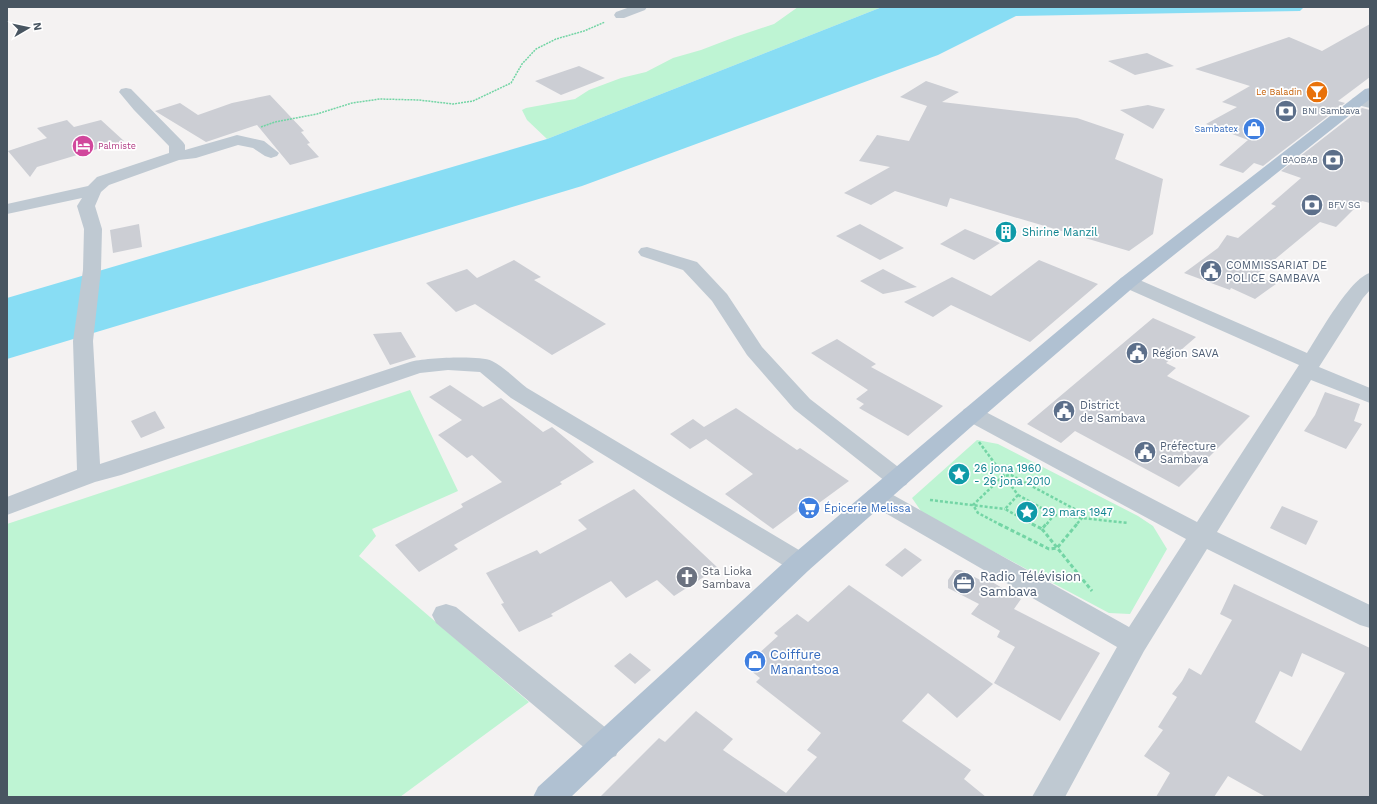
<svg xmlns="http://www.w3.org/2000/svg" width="1377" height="804" font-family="'Work Sans',sans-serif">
  <rect width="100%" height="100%" fill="#f4f2f2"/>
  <path fill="#bef4d3" d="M798,7H882L547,139L527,120L522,110L526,108L575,99L589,90L621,78L646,72L673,58L701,50L735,37L774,24Z
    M410,390L458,491L372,529L376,536L359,556L529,702L400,797H7V524Z
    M977,440L998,444L1138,516L1153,526L1167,549L1130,614L1109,613L923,514L912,498Z"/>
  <path fill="#88ddf4" d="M882,7H1304L1300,11L1016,16L938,55L582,186L7,359V298L547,139Z"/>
  <path fill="#ccced4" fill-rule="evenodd" d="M1370,24V77L1338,101L1345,103L1263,166L1254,163L1243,173L1219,165L1248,140L1206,124L1237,107L1222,102L1250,86L1195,69L1289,37L1322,51Z
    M1147,53L1174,66L1135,75L1108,61Z
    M579,66L605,78L561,95L535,81Z
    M926,81L959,92L942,102L1077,118L1124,134L1115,159L1163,179L1153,234L1129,251L950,198L947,207L895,191L871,205L844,193L890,167L859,161L877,135L909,141L927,106L900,97Z
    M270,95L304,131L301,132L310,143L307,144L319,157L290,165L257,125L206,142L155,111L180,103L198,115L232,103Z
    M1148,105L1165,109L1153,129L1120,110Z
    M1362,108L1370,110V203L1362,201L1336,227L1320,222L1256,275L1276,284L1255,299L1231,288L1230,290L1184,273L1218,248L1227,235L1238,238L1276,206L1271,204L1301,178L1281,171Z
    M67,120L74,127L101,120L124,141L37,167L30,177L8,151L47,138L37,128Z
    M139,224L142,247L113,253L110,230Z
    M860,224L904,248L880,260L836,236Z
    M965,229L1000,243L974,260L940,244Z
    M514,260L541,277L534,280L606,324L552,355L475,304L456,312L426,283L467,269L477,278Z
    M1039,260L1098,284L1030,342L951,305L933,317L904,302L952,277L991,296Z
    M883,269L917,287L883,294L860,281Z
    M1153,318L1196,337L1166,363L1176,368L1167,376L1250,416L1179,487L1075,431L1061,443L1027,424Z
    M401,332L416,357L390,365L373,334Z
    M837,339L876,364L871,367L943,406L908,436L859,408L864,404L856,399L868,390L811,353Z
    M450,385L483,407L501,398L543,432L552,427L594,462L560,482L562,484L454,545L458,549L419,572L395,545L463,507L461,504L502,482L472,455L467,458L438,435L462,420L429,397Z
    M1325,392L1360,404L1354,421L1362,424L1346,449L1304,431L1315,415Z
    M736,408L797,450L800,448L849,481L819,503L813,499L773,529L725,494L753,474L706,439L690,449L670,434L693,419L704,427Z
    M155,411L165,428L141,438L131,421Z
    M634,489L718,568L674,596L657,580L626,598L611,581L551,614L553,616L519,632L501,604L504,603L486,573L537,550L540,554L587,529L578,520Z
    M1282,506L1318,521L1306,545L1270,528Z
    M905,548L922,560L902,577L885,565Z
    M955,570H961L984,582L987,579L1021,599L1014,609L1100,653L1060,721L994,683L1015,647L997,637L1000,631L971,614L979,604L948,588V580Z
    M1234,584L1370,648V797H1266L1228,776L1214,797H1156L1170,773L1144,756L1163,730L1158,727L1177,697L1172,694L1182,681L1189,668L1201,675L1232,620L1220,614ZM1302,653L1345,673L1301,751L1255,722L1280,671L1292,677Z
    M849,585L993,684L957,718L928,693L902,721L971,770L964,779L986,797H600L659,738L665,742L696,711L733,739L723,750L786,793L817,757L807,750L821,733L756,682L760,678L745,666L778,636L774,633L797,614L808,622Z
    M630,653L651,670L635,684L614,666Z"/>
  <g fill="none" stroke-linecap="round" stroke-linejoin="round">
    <path stroke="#73d5a5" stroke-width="1.5" stroke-dasharray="2 1" stroke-linecap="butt" d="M261,127L275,122L317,114L352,103L380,99L419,100L453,104L473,101L511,83L522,64L536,49L556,39L584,31L605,22"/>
    <path stroke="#73d5a5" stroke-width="2.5" stroke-dasharray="3 2" stroke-linecap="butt" d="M979,442L1018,495
      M1018,495L1054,515L1046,525
      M1018,495L1005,509L1034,525
      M930,500L1005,509
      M1054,515L1128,523
      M1001,525L978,513L973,505L1003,476L1011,475L1082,513V518L1076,525"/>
    <path stroke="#73d5a5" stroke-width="3" stroke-dasharray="4 2.5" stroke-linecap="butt" d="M999,524L1049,549L1057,548L1077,524
      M1032,524L1042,529L1046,524
      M1042,529L1092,591"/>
    <path fill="#bfc9d2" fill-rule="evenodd" d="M630,7H647L645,10L624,18H616L614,15L616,12Z
      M126,88L131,89L183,142L185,145V150L237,135L264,141L279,153L277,156L271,158L265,156L253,148L238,145L196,158L179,160L109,185L101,192L95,206L102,229L101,270L93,341L100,464L410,362C425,358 479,355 492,361C504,367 517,380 527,388L809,556L813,563L809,570L800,573L791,570L511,398L480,372L448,370L420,373L121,475L95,482L7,515V497L77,470L73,341L83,270L84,229L77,206L82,198L7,214V204L88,186L97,177L169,153V146L134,110L119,92L121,89Z
      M1358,97L1370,100V108L1353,104L1351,101L1353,98Z
      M647,247L697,262L727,294L762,347L810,399L906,473L910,479L906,485L898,487L890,485L794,409L747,355L712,301L683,270L641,256L638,252L641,248Z
      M1370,273V290L1363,298L1319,367L1370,388V403L1311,380L1217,532L1370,605V628L1360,625L1207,549L1144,651L1065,797H1032L1117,647L868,503L865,497L868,491L877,488L886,491L1129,627L1186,539L964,419L961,414L964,409L972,407L980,409L1197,522L1299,365L1121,286L1118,282L1121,278L1128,276L1135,278L1307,353C1319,335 1350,278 1370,273Z
      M446,604L456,607L616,736L620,746L616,756L605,760L594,756L436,623L432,615L436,607Z"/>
    <path fill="#b0c1d2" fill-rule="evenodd" d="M1370,88V99L1135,286L971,427L809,570L571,797H533L538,787L791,556L955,417L1121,278L1365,89Z"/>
  </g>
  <defs>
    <g id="bar-disc" transform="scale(1.15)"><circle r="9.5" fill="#e8710a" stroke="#fff"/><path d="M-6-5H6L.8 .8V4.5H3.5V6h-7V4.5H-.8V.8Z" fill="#fff"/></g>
    <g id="bank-disc" transform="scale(1.15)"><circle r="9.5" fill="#5c6f8a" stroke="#fff"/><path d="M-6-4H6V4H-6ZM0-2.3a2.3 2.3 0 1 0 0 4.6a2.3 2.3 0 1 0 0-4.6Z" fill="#fff"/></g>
    <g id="shop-disc" transform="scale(1.15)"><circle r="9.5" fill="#3f7fe0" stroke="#fff"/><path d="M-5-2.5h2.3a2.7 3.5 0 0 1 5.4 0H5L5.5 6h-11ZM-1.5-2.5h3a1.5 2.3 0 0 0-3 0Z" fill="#fff"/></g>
    <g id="hotel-disc" transform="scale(1.15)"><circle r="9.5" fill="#d1479c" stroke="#fff"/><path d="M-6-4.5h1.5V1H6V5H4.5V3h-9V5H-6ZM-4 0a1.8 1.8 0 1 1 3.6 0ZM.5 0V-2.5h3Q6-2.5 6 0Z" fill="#fff"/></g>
    <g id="building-disc" transform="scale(1.15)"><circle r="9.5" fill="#0f9aa8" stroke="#fff"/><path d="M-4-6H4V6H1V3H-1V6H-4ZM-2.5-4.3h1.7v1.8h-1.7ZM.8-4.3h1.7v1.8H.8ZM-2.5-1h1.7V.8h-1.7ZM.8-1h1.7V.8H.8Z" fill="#fff"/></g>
    <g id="civic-disc" transform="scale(1.15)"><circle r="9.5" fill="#5c6f8a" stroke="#fff"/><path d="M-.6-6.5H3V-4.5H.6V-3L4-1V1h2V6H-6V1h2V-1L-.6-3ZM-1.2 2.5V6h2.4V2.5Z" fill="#fff"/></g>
    <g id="sight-disc" transform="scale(1.15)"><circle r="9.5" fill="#0f9aa8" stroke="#fff"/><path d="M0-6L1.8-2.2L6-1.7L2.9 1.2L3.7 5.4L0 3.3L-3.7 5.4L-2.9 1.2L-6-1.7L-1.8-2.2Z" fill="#fff"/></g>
    <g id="supermarket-disc" transform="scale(1.15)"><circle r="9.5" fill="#3f7fe0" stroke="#fff"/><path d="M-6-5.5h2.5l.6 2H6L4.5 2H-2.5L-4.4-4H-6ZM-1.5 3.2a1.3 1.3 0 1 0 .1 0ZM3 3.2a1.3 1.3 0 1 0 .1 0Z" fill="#fff"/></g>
    <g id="church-disc" transform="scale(1.15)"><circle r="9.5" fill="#6b7280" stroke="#fff"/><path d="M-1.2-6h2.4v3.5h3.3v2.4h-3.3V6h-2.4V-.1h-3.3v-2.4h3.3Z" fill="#fff"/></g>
    <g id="office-disc" transform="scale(1.15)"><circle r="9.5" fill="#5c6f8a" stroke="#fff"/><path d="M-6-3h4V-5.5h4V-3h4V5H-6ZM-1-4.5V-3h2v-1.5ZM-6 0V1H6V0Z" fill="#fff"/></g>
  </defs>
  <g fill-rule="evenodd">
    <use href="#bar-disc" x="1317" y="92"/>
    <use href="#bank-disc" x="1286" y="111"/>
    <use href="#shop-disc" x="1254" y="129"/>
    <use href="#hotel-disc" x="83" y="146"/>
    <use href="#bank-disc" x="1333" y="160"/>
    <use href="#bank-disc" x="1312" y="205"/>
    <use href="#building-disc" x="1006" y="232"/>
    <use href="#civic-disc" x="1211" y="271"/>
    <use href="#civic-disc" x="1137" y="353"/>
    <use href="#civic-disc" x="1064" y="411"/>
    <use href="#civic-disc" x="1145" y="452"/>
    <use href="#sight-disc" x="959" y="474"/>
    <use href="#supermarket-disc" x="809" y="508"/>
    <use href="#sight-disc" x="1027" y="512"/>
    <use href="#church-disc" x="687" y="577"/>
    <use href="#office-disc" x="964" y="583"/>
    <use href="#shop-disc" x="755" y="661"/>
  </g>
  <g text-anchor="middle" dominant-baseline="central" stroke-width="3.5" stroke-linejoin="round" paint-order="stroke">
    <g font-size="9" fill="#c56008" stroke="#fff" text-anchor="end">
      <text x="1302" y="92">Le Baladin</text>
    </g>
    <g font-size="9" fill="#4e5e75" stroke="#fff" text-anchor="start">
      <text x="1302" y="111">BNI Sambava</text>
      <text x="1318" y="160" text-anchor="end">BAOBAB</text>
      <text x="1328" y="205">BFV SG</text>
    </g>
    <g font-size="9" fill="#366cbe" stroke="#fff" text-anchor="end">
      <text x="1238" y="129">Sambatex</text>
    </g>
    <g font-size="9" fill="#b23c85" stroke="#fff" text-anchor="start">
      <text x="98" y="146">Palmiste</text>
    </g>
    <g font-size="11" fill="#0d838f" stroke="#fff" text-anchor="start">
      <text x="1022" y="232">Shirine Manzil</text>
      <text x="974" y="468">26 jona 1960<tspan x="974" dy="13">- 26 jona 2010</tspan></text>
      <text x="1042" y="512">29 mars 1947</text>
    </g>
    <g font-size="11" fill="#4e5e75" stroke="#fff" text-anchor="start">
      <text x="1226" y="265">COMMISSARIAT DE<tspan x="1226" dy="13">POLICE SAMBAVA</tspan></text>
      <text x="1152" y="353">Région SAVA</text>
      <text x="1080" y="405">District<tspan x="1080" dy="13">de Sambava</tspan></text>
      <text x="1160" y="446">Préfecture<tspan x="1160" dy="13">Sambava</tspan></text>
    </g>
    <g font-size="11" fill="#366cbe" stroke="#fff" text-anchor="start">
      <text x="824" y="508">Épicerie Melissa</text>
    </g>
    <g font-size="11" fill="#5b616d" stroke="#fff" text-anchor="start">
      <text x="702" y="571">Sta Lioka<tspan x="702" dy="13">Sambava</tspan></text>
    </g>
    <g font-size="13" fill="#4e5e75" stroke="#fff" text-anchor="start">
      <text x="980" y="576">Radio Télévision<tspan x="980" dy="15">Sambava</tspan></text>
    </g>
    <g font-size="13" fill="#366cbe" stroke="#fff" text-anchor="start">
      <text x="770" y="654">Coiffure<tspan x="770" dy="15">Manantsoa</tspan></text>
    </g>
  </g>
  <rect width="1377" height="804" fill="none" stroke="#485561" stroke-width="16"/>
  <g transform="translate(28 28) rotate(81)" stroke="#ffffff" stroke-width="3" paint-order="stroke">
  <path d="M0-3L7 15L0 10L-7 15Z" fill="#485561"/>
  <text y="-6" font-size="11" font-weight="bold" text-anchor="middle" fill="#485561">N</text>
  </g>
</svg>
